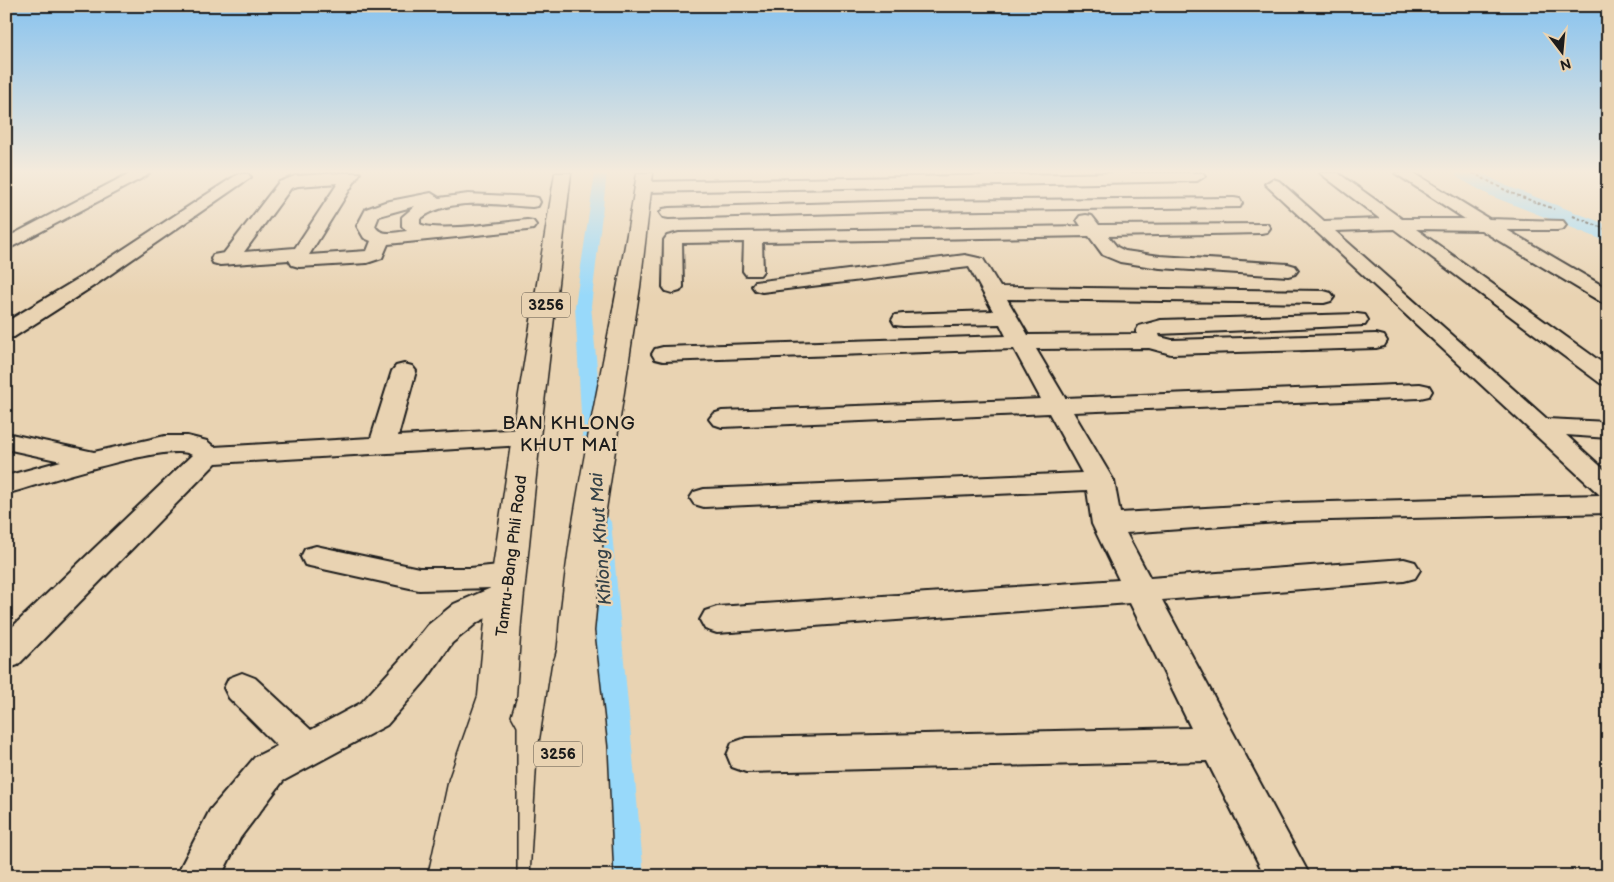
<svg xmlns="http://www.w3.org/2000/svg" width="1614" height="882" font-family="'Balsamiq Sans',sans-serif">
  <rect width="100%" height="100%" fill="#e9d3b2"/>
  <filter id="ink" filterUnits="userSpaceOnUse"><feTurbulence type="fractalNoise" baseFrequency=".02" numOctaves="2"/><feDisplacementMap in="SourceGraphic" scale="10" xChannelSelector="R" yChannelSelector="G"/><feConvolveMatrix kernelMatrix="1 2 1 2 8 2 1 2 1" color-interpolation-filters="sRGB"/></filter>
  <g filter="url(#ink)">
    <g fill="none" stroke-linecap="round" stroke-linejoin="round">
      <path fill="#98d9fa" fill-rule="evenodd" d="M595,173H607L591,306L605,449L602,454L594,455L586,454L583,449L575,306Z
        M599,514L607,516L611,522L644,876H608L587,522L591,516Z"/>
      <path fill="#98d9fa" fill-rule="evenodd" d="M1455,173H1482L1507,186L1608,225V242L1491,196L1458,178Z"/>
      <g stroke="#1c1c1c" stroke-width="4">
        <path id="minor" d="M130,173H149L146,176L6,250V238Z
          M343,173H360L309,255L367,251L371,241L364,238L357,226L366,209L385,202L431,193L439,198L468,194L532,197L538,198L540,202L538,206L532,207C496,205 451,196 420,219V224C436,233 505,222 527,220L533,221L536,225L533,229L527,230L388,244L382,258L367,263L299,267L292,265L289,260L220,265L213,263L211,259L213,255L224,253L279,182L295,176ZM338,183L295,248L244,252L291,188L298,186ZM415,206L402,217V226L407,231C396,232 381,237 375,226L379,216Z
          M1119,173H1203L1205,176L1197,181L643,192L635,187L643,182Z
          M1320,173H1338L1402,219H1465L1395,173H1414L1489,219L1563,221L1566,225L1563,229L1557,230H1507L1608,289V304L1601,302L1481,230L1416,229L1608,367V385L1600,383L1394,229L1335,231L1547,419L1608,422V438L1566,435L1608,473V513L1291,521L1126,533L1150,578L1404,559L1415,562L1420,570L1415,578L1404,581L1162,600L1310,876H1265L1207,761L746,772L732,767L727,755L732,743L746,738L1191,728L1130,603L717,633L705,629L700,620L705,611L717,607L1119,580L1092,524L1087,490L704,507L694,504L690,498L694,492L704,489L1082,473L1049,413L722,427L713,424L709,419L713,414L722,411L1041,399L1014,349L663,361L655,359L652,354L655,349L663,347L1006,336L1000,324L903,326L895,325L892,320L895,315L903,314L993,311L969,267L762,292L755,290L752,286L755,282L965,255L983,259L1000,287L1324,291L1331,293L1334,297L1331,301L1324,303L1007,299L1028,335L1137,334L1136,331L1139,326L1161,320L1357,314L1365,315L1368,320L1365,325L1159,334L1160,337L1172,340L1376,334L1384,336L1387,341L1384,346L1376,348L1171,354L1149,348L1036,349L1065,398L1420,384L1429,386L1432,391L1429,396L1420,398L1073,412L1114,481L1120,513L1291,503L1600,495L1265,184L1273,179L1279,181L1324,221L1380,219Z
          M238,174H248L251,177L95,285L14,337L6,338V322L81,277Z
          M1234,198L1240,199L1242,203L1240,207L910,211L669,218L663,217L660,213L663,209L669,208L910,201Z
          M1086,215L1092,216L1099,225L1267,224L1270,228L1267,232L1261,233L1108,236L1117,247L1125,251L1160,256L1288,264L1295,266L1298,270L1295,274L1288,276L1160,268L1120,262L1103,255L1089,236L762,242L763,271L760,275H746L743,271L744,242L682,243L683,287L680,291L673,293L666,291L663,287L664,240L667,236L679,233L1081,226L1077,220L1080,216Z
          M404,364L412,366L416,371L398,436L526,429L535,431L539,437L535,443L526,445L216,463L18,665L6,669V633L192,455C173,440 35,486 6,494V476L61,461L6,449V433L94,452L165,436H187L207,441L214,447L371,438L392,371L396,366Z
          M316,546L419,568H470L509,564L520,567L525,575L520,583L513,585L517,587L522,595L517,603L478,622L452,643L426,680L387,725L283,781L240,838L221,876H176L210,810L255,757L277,746L229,698L224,688L229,678L242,673L255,678L311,730L361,703L400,660L428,625L454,604L491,588L419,590L305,565L301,557L305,549Z"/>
      </g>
      <g stroke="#1c1c1c" stroke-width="3">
        <path id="major" d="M555,173H571L540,437L521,622L516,696L510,716L516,727V876H428L449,779L478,696L485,622L512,437Z
          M637,173H653L640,287L605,516L594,631L607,746L613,876H531L538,756L552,665C560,650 558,635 560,618C564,584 568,550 574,516C593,401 620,288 637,173Z"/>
      </g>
      <path stroke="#1c1c1c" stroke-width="2" stroke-dasharray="3 2.5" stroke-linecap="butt" d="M1473,173L1511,193L1554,209
        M1573,216L1608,230"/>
      <use href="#minor" fill="#e9d3b2" fill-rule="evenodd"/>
      <use href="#major" fill="#e9d3b2" fill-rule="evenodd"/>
    </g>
  </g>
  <linearGradient id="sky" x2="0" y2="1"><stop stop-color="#88c3ef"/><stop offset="0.58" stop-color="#f5ebdc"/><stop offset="1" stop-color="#f5ebdc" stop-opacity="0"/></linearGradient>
  <rect width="1614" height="296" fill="url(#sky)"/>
  <g text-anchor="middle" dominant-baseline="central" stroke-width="5" stroke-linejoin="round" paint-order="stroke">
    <g fill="#e9d3b2" stroke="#5a5349" stroke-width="1">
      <rect x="522" y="292.5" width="48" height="25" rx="4"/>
      <rect x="534" y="741.5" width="48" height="25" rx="4"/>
    </g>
    <g font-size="15" font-weight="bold" fill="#1c1c1c">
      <text x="546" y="305">3256</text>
      <text x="558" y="754">3256</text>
    </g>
    <g font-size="16" fill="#1c1c1c" stroke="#e9d3b2">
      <text transform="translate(512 556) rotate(-83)">Tamru-Bang Phli Road</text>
    </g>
    <g font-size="18" font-style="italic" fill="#354248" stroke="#e9d3b2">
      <text transform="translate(601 539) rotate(-94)">Khlong Khut Mai</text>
    </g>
    <g font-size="19" letter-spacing="1" fill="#1c1c1c" stroke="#e9d3b2">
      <text x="569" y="423">BAN KHLONG<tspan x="569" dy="22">KHUT MAI</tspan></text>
    </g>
  </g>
  <rect width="1614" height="882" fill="none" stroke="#e9d3b2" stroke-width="25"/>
  <rect x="12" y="12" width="1589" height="857" fill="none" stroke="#1c1c1c" stroke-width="2" filter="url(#ink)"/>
  <g transform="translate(1562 52) rotate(164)" stroke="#e9d3b2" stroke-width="4" paint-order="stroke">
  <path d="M0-4L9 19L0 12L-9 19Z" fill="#1c1c1c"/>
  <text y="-8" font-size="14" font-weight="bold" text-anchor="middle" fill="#1c1c1c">N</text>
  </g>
</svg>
